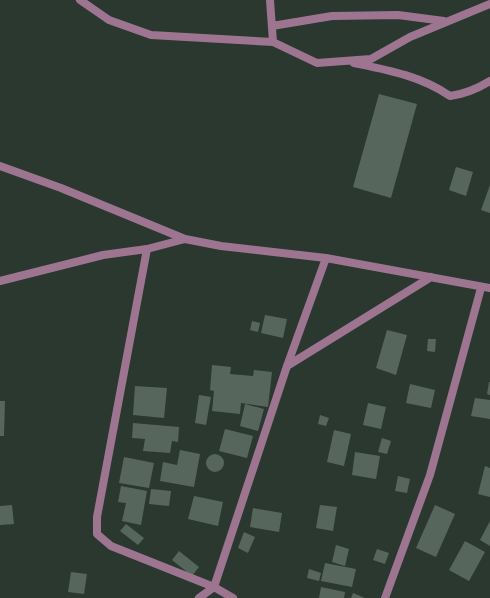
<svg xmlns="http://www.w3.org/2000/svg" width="490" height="598" font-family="'Source Sans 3',sans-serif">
  <rect width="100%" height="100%" fill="#2a3830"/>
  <path fill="#57665d" d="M379,94L417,104L391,198L353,187Z
    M456,167L473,172L466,196L449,190Z
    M490,185V213L481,210Z
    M265,315L287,319L283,338L261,333Z
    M252,321L260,323L258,332L250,330Z
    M387,330L407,335L396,375L376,368Z
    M428,339H436L435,352L427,351Z
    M212,365L231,367L230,374L253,376L254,370L272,372L268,407L241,403L240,414L212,411L214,391L210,390Z
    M489,382H490V395L487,394Z
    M410,384L435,390L431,408L406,403Z
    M135,386L167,388L164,418L133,415Z
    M199,395L211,397L206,425L195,423Z
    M475,398L490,400V419L471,416Z
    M0,401H5L4,436H0Z
    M368,403L386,407L381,429L363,425Z
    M245,404L264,409L258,431L240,426Z
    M320,415L329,418L326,426L318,424Z
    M133,423L179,427L178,442L172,441L170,453L143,451L145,439L132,438Z
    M225,429L253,436L247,458L219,451Z
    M334,430L351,434L344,466L327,462Z
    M382,438L391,441L387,454L378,452Z
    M180,450L200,454L194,487L160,481L163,462L177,465Z
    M355,452L380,456L376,479L352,475Z
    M206 463a9 9 0 1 1 18 0a9 9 0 1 1-18 0Z
    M124,457L154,463L149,488L119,483Z
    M485,466L490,468V497L478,494Z
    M398,476L410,479L407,493L395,491Z
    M121,486L147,491L141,525L122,521L126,503L118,502Z
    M151,489L171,491L169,506L149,504Z
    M194,496L223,502L218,526L188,519Z
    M12,505L14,524L0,525V506Z
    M320,505L337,507L333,531L316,528Z
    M435,505L455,514L436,557L416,548Z
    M253,508L282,513L279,532L250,527Z
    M490,521V546L480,540Z
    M126,524L144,538L138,545L120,531Z
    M244,532L255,537L248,553L238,548Z
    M465,541L485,552L469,581L449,570Z
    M336,545L349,549L345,566L332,562Z
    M377,549L389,553L385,564L373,560Z
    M179,551L199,567L192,576L172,560Z
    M325,563L356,569L352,587L321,581Z
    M309,569L321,573L319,581L307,578Z
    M71,572L87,574L84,594L68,592Z
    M321,587L345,592L344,598H319Z
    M353,593L365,598H351Z"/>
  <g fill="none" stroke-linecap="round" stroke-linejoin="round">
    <path stroke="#9e7591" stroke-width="8" d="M80,0L109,20L151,35L273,42L317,63L371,59L410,37L490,4
      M270,0L273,42
      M272,26L332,16L398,15L444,21
      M354,63C388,70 421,76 450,96C465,94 477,89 490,81"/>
    <path stroke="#9e7591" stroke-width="8" d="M0,166L61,188L185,239L221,246L326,258L490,288
      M147,249L97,517V534L111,546L214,587L233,598
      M0,281L103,255L147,249L185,239
      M287,366L431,277
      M199,598L214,587L287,366L326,258
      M385,598L430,475L481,288"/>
  </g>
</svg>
